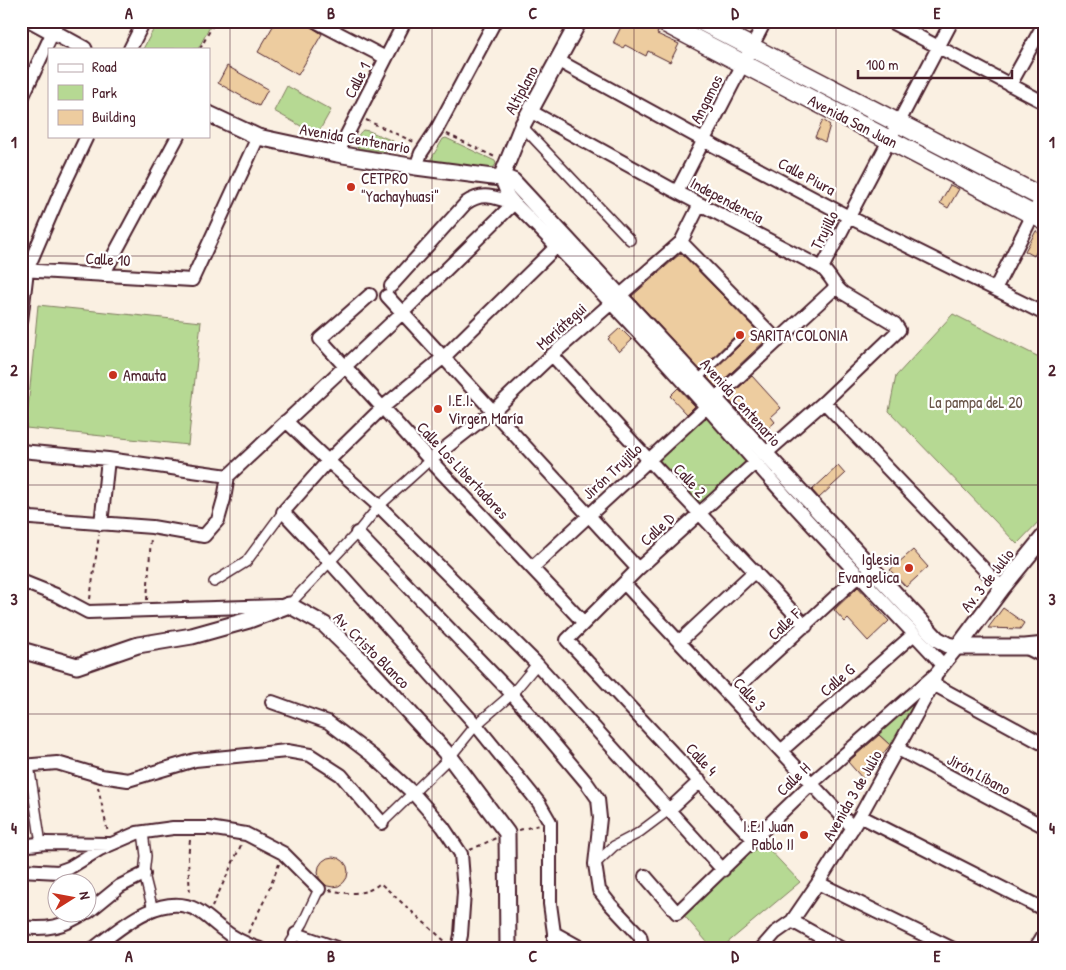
<svg xmlns="http://www.w3.org/2000/svg" width="1066" height="970" font-family="'Patrick Hand',sans-serif">
  <rect width="100%" height="100%" fill="#faf0e2"/>
  <filter id="ink" filterUnits="userSpaceOnUse"><feTurbulence type="fractalNoise" baseFrequency=".02" numOctaves="2"/><feDisplacementMap in="SourceGraphic" scale="10" xChannelSelector="R" yChannelSelector="G"/><feConvolveMatrix kernelMatrix="1 2 1 2 8 2 1 2 1" color-interpolation-filters="sRGB"/></filter>
  <g filter="url(#ink)">
    <path fill="#b6d993" stroke="#807c5f" d="M158,21H213L198,49H143Z
      M287,86L331,110L317,135L274,111Z
      M363,130L369,131L393,141V145L386,152L358,148L355,145C356,139 358,134 363,130Z
      M903,131L1032,200L1029,206L899,137Z
      M446,138L495,161L496,164L491,171L431,164V159L443,139Z
      M38,305L201,322L188,445L26,428Z
      M953,314L1045,360V515L1017,544L889,411L896,376Z
      M706,416L748,461L700,505L659,460Z
      M927,691L891,746L875,731Z
      M763,843L800,882L720,949H713L682,913Z"/>
    <path fill="#edcc9f" stroke="#4a1f2b" d="M276,21H302L322,34L298,75L258,52Z
      M624,21H641L658,32L657,34L679,44L670,62L648,51L646,56L625,45L623,48L613,43Z
      M227,66L268,89L259,106L218,83Z
      M823,120L830,125L825,142L815,137Z
      M950,185L959,189L948,208L940,203Z
      M1036,231L1045,236L1034,256L1025,251Z
      M681,253L766,340L716,387L707,377L743,342L744,335L741,333L737,334L700,370L632,296Z
      M620,328L632,340L619,352L608,339Z
      M752,376L781,408L771,417L775,422L762,434L727,398Z
      M678,388L695,406L687,414L670,396Z
      M838,466L845,474L819,498L812,490Z
      M913,550L928,567L906,587L890,570Z
      M858,587L889,621L868,641L848,619L845,622L834,610Z
      M1003,608L1024,623L1020,629L988,628Z
      M879,735L890,745L863,779L848,762Z
      M318 872a15 15 0 1 1 30 0a15 15 0 1 1-30 0Z"/>
    <g fill="none" stroke-linecap="round" stroke-linejoin="round">
      <g stroke="#4a1f2b" stroke-width="10">
        <path id="service" d="M698,379L740,338"/>
      </g>
      <g stroke="#4a1f2b" stroke-width="12">
        <path id="pedestrian" d="M522,126L630,240
          M214,582L246,562L283,512
          M289,605L357,533L379,506L430,460
          M29,765L41,844
          M382,823L450,757L476,725L512,694L537,664
          M143,832L146,856L144,874L153,910
          M595,864L614,846L637,834L669,810
          M287,949L303,923L319,889"/>
      </g>
      <g stroke="#4a1f2b" stroke-width="16">
        <path id="minor" d="M315,21L386,58
          M889,21L1045,103
          M130,49L144,21
          M557,60L703,140L849,217L1045,314
          M1010,85L1045,22
          M21,100L58,21
          M530,111L677,192L822,268C831,276 834,286 843,293L895,324L899,330L824,402L765,454
          M337,154L405,21
          M416,167L421,153L437,129L495,21
          M501,178L508,196L514,203C598,287 678,374 756,463C816,532 881,598 943,665
          M677,192L765,21
          M681,242L778,341
          M822,268L952,21
          M21,270L192,280L258,137
          M103,275L178,136
          M995,289L1045,191
          M370,295L320,339L430,460L583,622
          M387,296L638,569
          M21,321L27,270L60,193L87,136
          M552,355L649,460L806,626
          M824,402L1002,588
          M286,421L328,461L379,506L537,664L723,870
          M21,451L108,459L228,476L402,313L514,203C494,198 484,191 466,203L391,286
          M430,460L494,410L552,355L681,242L700,204
          M21,513L31,518L152,527L204,536L218,520L224,499L228,476
          M101,524L108,459
          M357,533L512,694L586,782L598,799L600,818L595,864L599,890L610,904L640,936L643,949
          M532,568L836,287
          M21,581L56,595L88,612L279,606
          M624,583L853,828
          M679,642L755,571
          M1025,647L1045,657
          M933,684L1045,745
          M729,695L859,575
          M272,702L328,722L374,757L413,793L443,827L461,854L464,892L461,935L458,949
          M898,749L1045,827
          M781,751L914,634
          M21,766L57,763L101,776L128,780L195,760L287,751L310,755L341,775L382,823
          M669,810L700,781
          M860,816L1045,910
          M754,840L567,640L638,569L755,463
          M21,846L46,843L109,844
          M21,870L58,872L69,868L100,849L137,833L173,828H209L246,834L283,853L319,889
          M645,876L677,913L812,783L936,674
          M818,883L953,949
          M88,912L120,886L144,874
          M792,921L842,949
          M21,927C48,930 63,927 86,912
          M554,933L583,949
          M296,934L339,949
          M93,949C120,928 161,891 197,910C206,915 214,923 222,929C233,938 247,945 260,949
          M554,949V933L550,904V822L539,803L476,725L329,561L283,512L328,461L383,407L445,356L557,246
          M761,949L775,933L792,921L818,883L860,816L933,684L936,674L958,647
          M1035,949L1045,933"/>
      </g>
      <g stroke="#4a1f2b" stroke-width="19">
        <path id="tertiary" d="M33,21L84,49
          M209,114L258,137L337,154L416,167L508,179L513,181L937,639L948,645L958,647H1025L1045,645
          M501,178L522,126L579,21
          M958,647L1002,588L1045,535
          M21,650L77,666L138,645L192,636L249,620L289,605L325,625L362,661L450,757L507,833L508,949"/>
      </g>
      <g stroke="#4a1f2b" stroke-width="21">
        <path id="secondary" d="M661,21L1045,221
          M701,21L1045,199"/>
      </g>
      <path stroke="#4a1f2b" stroke-width="2" stroke-dasharray="4 4" stroke-linecap="butt" d="M200,49L215,21
        M366,120L414,142
        M447,134L497,158
        M90,599L99,535
        M147,600L151,537
        M98,787L108,833
        M519,830L539,825
        M190,840L188,858L190,895
        M470,850L496,838
        M329,890C346,894 367,896 380,883L448,944
        M212,907L242,843
        M248,933L266,897L279,864"/>
      <use href="#service" stroke="#fff" stroke-width="6"/>
      <use href="#pedestrian" stroke="#fff" stroke-width="9"/>
      <use href="#minor" stroke="#fff" stroke-width="12"/>
      <use href="#tertiary" stroke="#fff" stroke-width="15"/>
      <use href="#secondary" stroke="#fff" stroke-width="18"/>
    </g>
  </g>
  <path fill="none" stroke="#4a1f2b" stroke-width="1" stroke-opacity="0.55" d="M230,21V949M432,21V949M634,21V949M836,21V949M21,256H1045M21,485H1045M21,714H1045"/>
  <g fill="#c8321e" stroke="#fff" stroke-width="2">
    <circle cx="351" cy="187" r="5"/>
    <circle cx="740" cy="335" r="5"/>
    <circle cx="113" cy="375" r="5"/>
    <circle cx="438" cy="409" r="5"/>
    <circle cx="909" cy="568" r="5"/>
    <circle cx="804" cy="835" r="5"/>
  </g>
  <g text-anchor="middle" dominant-baseline="central" stroke-width="4.5" stroke-linejoin="round" paint-order="stroke">
    <g font-size="16" fill="#4a1f2b" stroke="#fff">
      <text transform="translate(357 80) rotate(-63)">Calle 1</text>
      <text transform="translate(521 90) rotate(-62)">Altiplano</text>
      <text transform="translate(706 99) rotate(-63)">Angamos</text>
      <text transform="translate(853 121) rotate(27)">Avenida San Juan</text>
      <text transform="translate(355 138) rotate(10)">Avenida Centenario</text>
      <text transform="translate(807 176) rotate(28)">Calle Piura</text>
      <text transform="translate(727 200) rotate(28)">Independencia</text>
      <text transform="translate(824 230) rotate(-63)">Trujillo</text>
      <text transform="translate(108 259) rotate(3)">Calle 10</text>
      <text transform="translate(561 326) rotate(-42)">Mariátegui</text>
      <text transform="translate(741 402) rotate(48)">Avenida Centenario</text>
      <text transform="translate(463 470) rotate(47)">Calle Los Libertadores</text>
      <text transform="translate(612 471) rotate(-43)">Jirón Trujillo</text>
      <text transform="translate(690 480) rotate(47)">Calle 2</text>
      <text transform="translate(657 529) rotate(-43)">Calle D</text>
      <text transform="translate(987 580) rotate(-52)">Av. 3 de Julio</text>
      <text transform="translate(784 624) rotate(-43)">Calle F</text>
      <text transform="translate(372 650) rotate(45)">Av. Cristo Blanco</text>
      <text transform="translate(837 680) rotate(-41)">Calle G</text>
      <text transform="translate(750 694) rotate(47)">Calle 3</text>
      <text transform="translate(702 759) rotate(47)">Calle 4</text>
      <text transform="translate(979 774) rotate(28)">Jirón Líbano</text>
      <text transform="translate(793 779) rotate(-44)">Calle H</text>
      <text transform="translate(852 795) rotate(-60)">Avenida 3 de Julio</text>
    </g>
    <g font-size="16" fill="#4a1f2b" stroke="#fff" text-anchor="start">
      <text x="361" y="178">CETPRO<tspan x="361" dy="18">"Yachayhuasi"</tspan></text>
      <text x="750" y="335">SARITA COLONIA</text>
      <text x="123" y="375">Amauta</text>
      <text x="448" y="400">I.E.I.<tspan x="448" dy="18">Virgen María</tspan></text>
      <text x="899" y="559" text-anchor="end">Iglesia<tspan x="899" dy="18">Evangelica</tspan></text>
      <text x="794" y="826" text-anchor="end">I.E.I Juan<tspan x="794" dy="18">Pablo II</tspan></text>
    </g>
    <g font-size="16" fill="#6a574a" stroke="#fff">
      <text x="976" y="402">La pampa deL 20</text>
    </g>
  </g>
  <rect width="1066" height="970" fill="none" stroke="#fff" stroke-width="55"/>
  <rect x="48" y="48" width="162" height="90" fill="#ffffff" stroke="#b7a5aa"/>
  <rect x="58" y="64" width="25" height="8" fill="#ffffff" stroke="#b7a5aa"/>
  <text x="92" y="72" font-size="15" fill="#4a1f2b">Road</text>
  <rect x="58" y="85" width="25" height="15" fill="#b6d993" stroke="#b7a5aa"/>
  <text x="92" y="98" font-size="15" fill="#4a1f2b">Park</text>
  <rect x="58" y="110" width="25" height="15" fill="#edcc9f" stroke="#b7a5aa"/>
  <text x="92" y="122" font-size="15" fill="#4a1f2b">Building</text>
  <g transform="translate(72 898) rotate(79)"><circle r="24" fill="#ffffff" stroke="#b7a5aa"/>
  <path d="M0-4L9 19L0 12L-9 19Z" fill="#c8321e"/>
  <text y="-8" font-size="14" font-weight="bold" text-anchor="middle" fill="#4a1f2b">N</text>
  </g>
  <path d="M858 70v8h154v-8" fill="none" stroke="#4a1f2b" stroke-width="2.5"/>
  <text x="866" y="70" font-size="15" fill="#4a1f2b" stroke="#ffffff" stroke-width="4" paint-order="stroke">100 m</text>
  <rect x="28" y="28" width="1010" height="914" fill="none" stroke="#4a1f2b" stroke-width="2"/>
  <g font-size="16" text-anchor="middle" font-weight="bold" fill="#4a1f2b">
    <text x="129" y="19">A</text>
    <text x="331" y="19">B</text>
    <text x="533" y="19">C</text>
    <text x="735" y="19">D</text>
    <text x="937" y="19">E</text>
    <text x="14" y="148">1</text>
    <text x="1052" y="148">1</text>
    <text x="14" y="376">2</text>
    <text x="1052" y="376">2</text>
    <text x="14" y="605">3</text>
    <text x="1052" y="605">3</text>
    <text x="14" y="834">4</text>
    <text x="1052" y="834">4</text>
    <text x="129" y="962">A</text>
    <text x="331" y="962">B</text>
    <text x="533" y="962">C</text>
    <text x="735" y="962">D</text>
    <text x="937" y="962">E</text>
  </g>
</svg>
